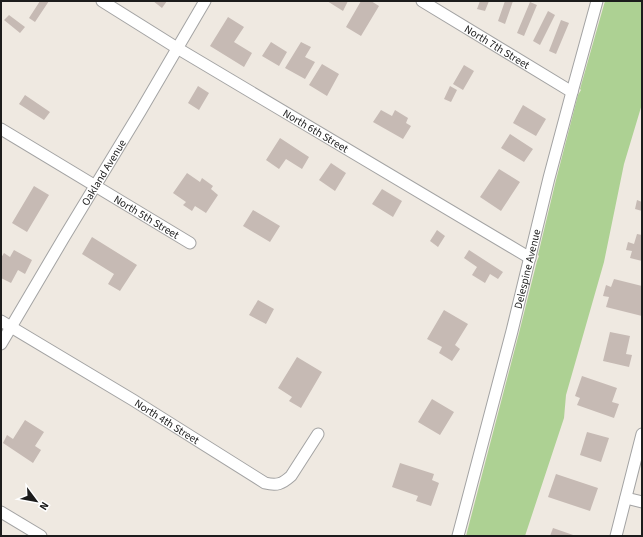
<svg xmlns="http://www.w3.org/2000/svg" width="643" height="537" font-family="'Source Sans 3',sans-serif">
  <rect width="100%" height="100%" fill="#efe9e1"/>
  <path fill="#add193" d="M605,1H642V104L624,164L604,262L566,395L564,418L525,536H466L519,333L537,261L539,256L538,255L556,180L578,95L581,90L580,89Z"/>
  <path fill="#c6bab4" d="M40,1H49L35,22L29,18Z
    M153,1H167L162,8Z
    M327,1H348L343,11Z
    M361,1H371L379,6L361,36L346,27Z
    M480,1H489L485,11L477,9Z
    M505,1H513L505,24L498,21Z
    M530,2L537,5L524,36L517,33Z
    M548,11L555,15L540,45L533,41Z
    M9,15L25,27L20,33L4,20Z
    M228,17L244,27L234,42L252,53L244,67L210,46Z
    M561,20L569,23L556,54L549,51Z
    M271,42L287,52L279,66L262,56Z
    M301,42L311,47L305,57L315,62L305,79L285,68Z
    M322,64L339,74L327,96L309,85Z
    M464,65L474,71L463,90L453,84Z
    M198,86L209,93L199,110L188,103Z
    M450,86L457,90L451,102L444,99Z
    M25,95L50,112L44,120L19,104Z
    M523,105L546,119L536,136L513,123Z
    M381,110L392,116L395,110L408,118L406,123L411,126L403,139L373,122Z
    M510,134L533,149L524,162L501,148Z
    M280,138L309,157L302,169L286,159L279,169L266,160Z
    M331,163L346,173L335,191L319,180Z
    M499,169L520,182L501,211L480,197Z
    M187,173L200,182L202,178L213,186L211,189L218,195L206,213L195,206L192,211L183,205L186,202L173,193Z
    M34,186L49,195L27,232L12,223Z
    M382,189L402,201L393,217L372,204Z
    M637,200L642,202V211L635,209Z
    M253,210L280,226L270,242L243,226Z
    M437,230L445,236L438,247L430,241Z
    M637,234L642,235V261L630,258L632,251L626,250L628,242L634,244Z
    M92,237L137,265L120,291L108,284L114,274L82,254Z
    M14,250L32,260L25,274L18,270L11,283L1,278V258L4,253L10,257Z
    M469,250L503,272L498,279L490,274L485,283L472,275L477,267L464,258Z
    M614,279L642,286V316L606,307L609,297L603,296L606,285L611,287Z
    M258,300L274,309L266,324L249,315Z
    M444,310L468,324L455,345L460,349L452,361L439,353L442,347L427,339Z
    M610,332L630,336L626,354L632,355L629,367L603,361Z
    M297,357L322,372L301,408L289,401L292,397L278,388Z
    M582,376L617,388L612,402L619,404L614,418L577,405L580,398L575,396Z
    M432,399L454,412L440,435L418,422Z
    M25,420L44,432L35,446L41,450L33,463L3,443L7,435L13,439Z
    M587,432L609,438L601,462L580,455Z
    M400,463L434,474L432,480L439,483L431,506L416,501L418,496L392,487Z
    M556,474L598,488L590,511L548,497Z
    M553,528L576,536H550Z"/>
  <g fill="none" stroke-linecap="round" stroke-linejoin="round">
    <g stroke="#a3a3a3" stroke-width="13">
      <g id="street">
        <path id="s1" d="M102,1L177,48L530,258"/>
        <path id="s2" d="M422,1L572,92"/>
        <path id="s3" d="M1,129L190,243"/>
        <path id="s4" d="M1,321L133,400L265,483C277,486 282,484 291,476L318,434"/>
        <path id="s5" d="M1,344L63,239L140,112L205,1"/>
        <path d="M626,498L642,502"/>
        <path d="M1,512L41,536"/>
        <path id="s6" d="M458,536L512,331L549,178L572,92L597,1"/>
        <path d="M616,536L642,434"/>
      </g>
    </g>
    <use href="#street" stroke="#fff" stroke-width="11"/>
  </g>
  <g text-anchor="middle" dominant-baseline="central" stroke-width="3" stroke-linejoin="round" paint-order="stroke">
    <g font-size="11" fill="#1c1c1c" stroke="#fff">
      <text stroke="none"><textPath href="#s2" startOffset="88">North 7th Street</textPath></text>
      <text stroke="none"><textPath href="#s1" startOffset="250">North 6th Street</textPath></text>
      <text stroke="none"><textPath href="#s5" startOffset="200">Oakland Avenue</textPath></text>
      <text stroke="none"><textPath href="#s3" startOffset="170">North 5th Street</textPath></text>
      <text stroke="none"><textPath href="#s6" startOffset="276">Delespine Avenue</textPath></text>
      <text stroke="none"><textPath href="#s4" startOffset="194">North 4th Street</textPath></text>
    </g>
  </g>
  <rect width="643" height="537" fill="none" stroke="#1c1c1c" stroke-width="4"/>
  <g transform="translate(36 501) rotate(122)" stroke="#ffffff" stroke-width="3" paint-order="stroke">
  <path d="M0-3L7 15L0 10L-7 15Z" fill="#1c1c1c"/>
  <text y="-6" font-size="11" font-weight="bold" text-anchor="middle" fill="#1c1c1c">N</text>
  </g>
</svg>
